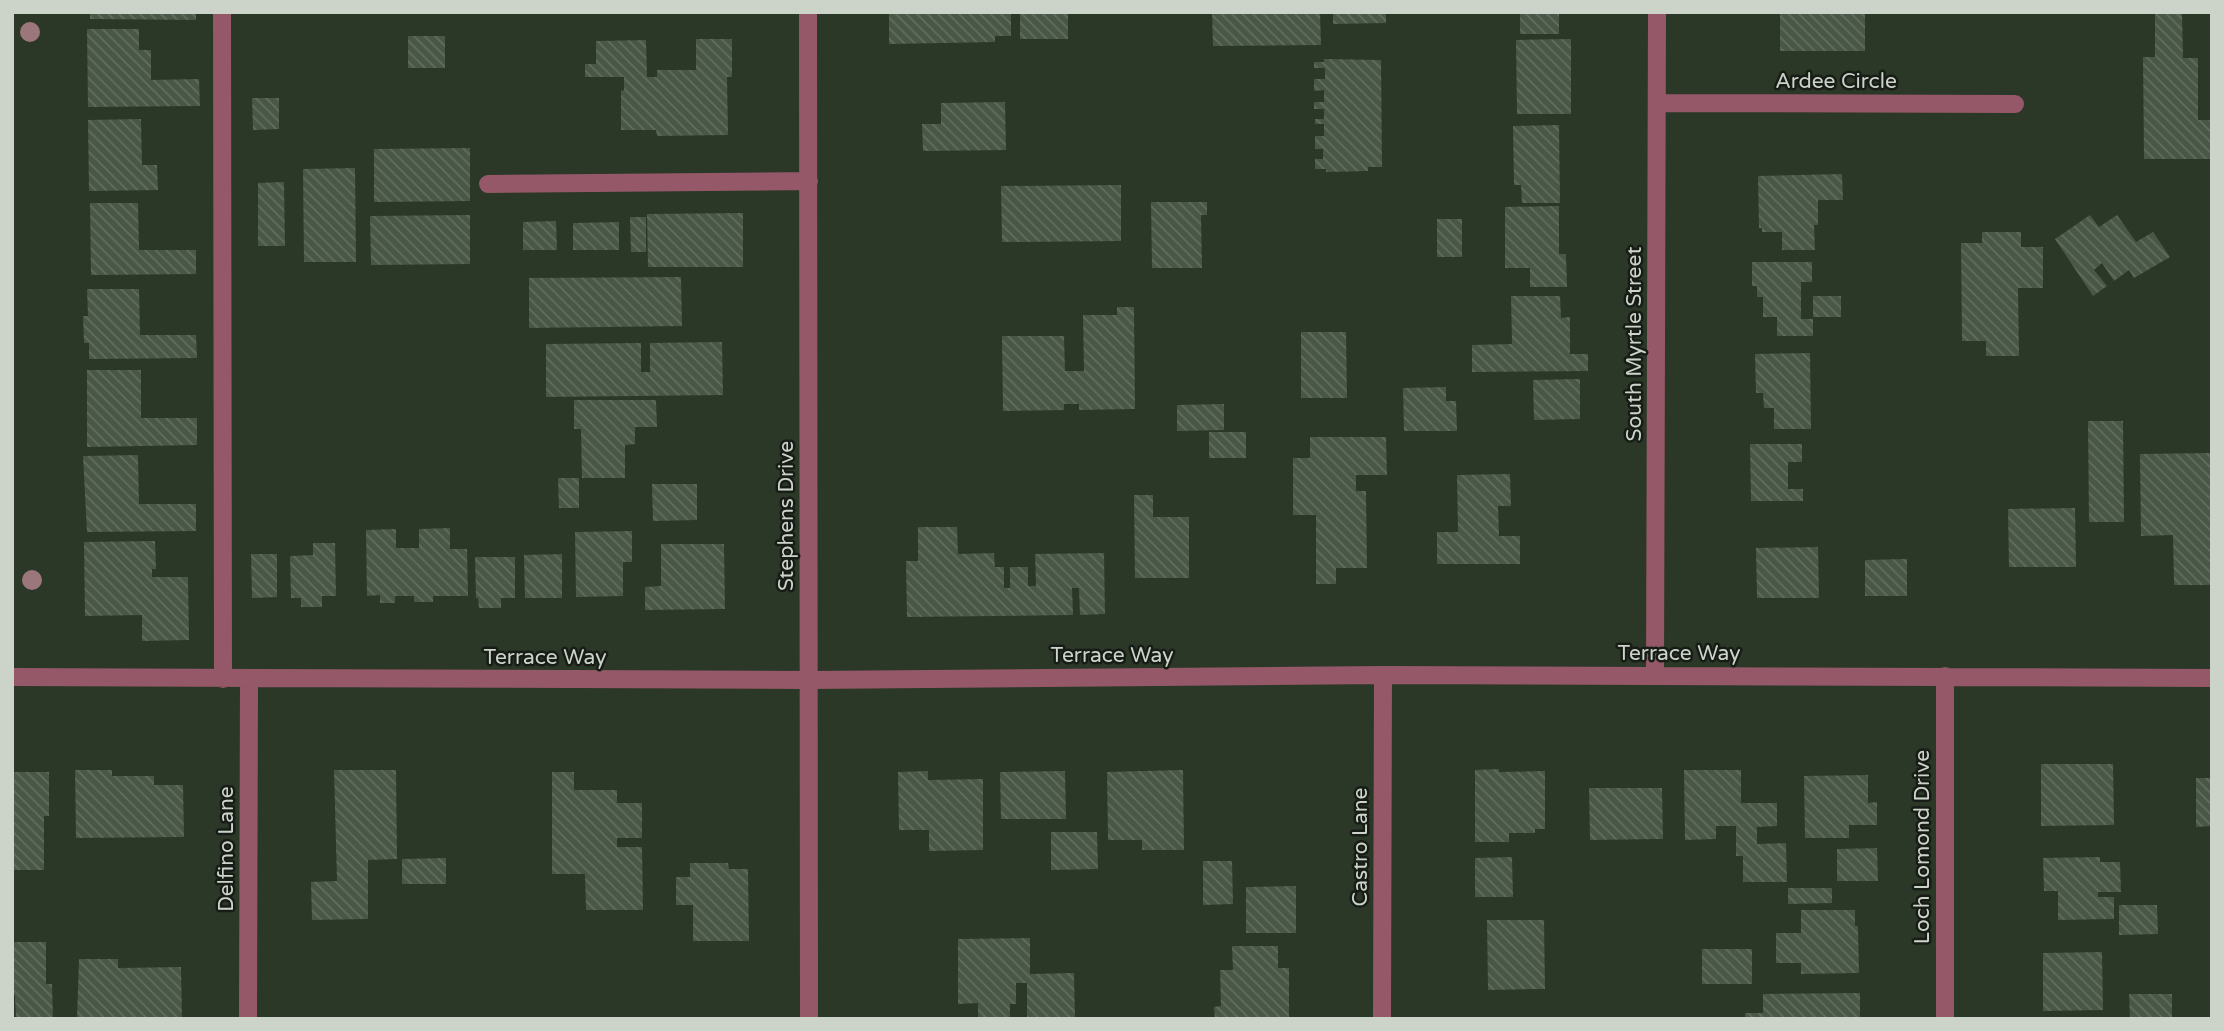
<svg xmlns="http://www.w3.org/2000/svg" width="2224" height="1031" font-family="'Varela Round',sans-serif">
  <defs>
    <pattern id="building-back-hatch" width="6" height="6" patternUnits="userSpaceOnUse" patternTransform="scale(1.75)"><rect width="6" height="6" fill="#495746"/><path d="M-1 5l2 2M0 0l6 6M5-1l2 2" fill="none" stroke="#626e5f"/></pattern>
  </defs>
  <rect width="100%" height="100%" fill="#2b3727"/>
  <path fill="url(#building-back-hatch)" d="M90,12H196V20L90,19Z
    M889,12H1011V36H995V42L889,44Z
    M1020,12H1068V39H1020Z
    M1212,12H1320L1321,45L1213,46Z
    M1333,12H1386V23L1333,24Z
    M1520,12H1559V34H1520Z
    M1780,12H1865V51H1780Z
    M2155,14H2182L2183,58H2198V120H2212V159H2144L2143,57H2155Z
    M87,29H139V50H151V80L199,79L200,106L88,107Z
    M408,36H445V68H408Z
    M696,39H732V77H727L728,135L657,136L656,130H621V91L624,90V77H585V64H596V41L646,40L647,77H657V70H696Z
    M1571,39V114H1517L1516,40Z
    M1324,59L1381,60L1382,167H1368V171L1326,172V169H1315V159H1323V149H1315V136H1324V124H1315V119H1324V109H1314V102H1324V90L1314,91V79H1325V68H1314V62H1324Z
    M252,98H279V129L253,130Z
    M1005,102L1006,150L923,151L922,124H941V103Z
    M141,119L142,165H157L158,190L89,191L88,120Z
    M1559,125L1560,203H1522L1521,185H1514L1513,126Z
    M470,148V201L374,202V149Z
    M355,168L356,262H304L303,169Z
    M1842,174L1843,200H1818V225H1814L1815,250H1782V232H1762V228H1759L1758,176Z
    M284,182L285,246H258V183Z
    M1121,185V241L1002,242L1001,186Z
    M1151,202H1207V215H1201L1202,268H1152Z
    M90,203H138L139,250H196V274L91,275Z
    M1559,206V254H1566L1567,287H1530V268H1505V207Z
    M743,213V267H648L647,214Z
    M470,215V264L371,265L370,216Z
    M2090,215L2099,227L2117,215L2136,242L2153,232L2170,257L2134,278L2129,270L2114,281L2102,263L2094,270L2107,286L2093,296L2055,239Z
    M630,217H646V252H631Z
    M1437,219H1462V257H1437Z
    M556,221L557,250H523V222Z
    M619,222V250H573V223Z
    M1982,232H2021V247H2043V288H2018L2019,356H1986V341H1962L1961,243H1982Z
    M1752,262H1812V282H1801V319H1813V336H1777V317H1763V297H1757V286H1752Z
    M681,277L682,326L529,328V278Z
    M87,289H139L140,335H196L197,358L89,359V343H84L83,316H88Z
    M1511,296H1560L1561,318L1570,317V354H1588V371L1472,372V345L1512,344Z
    M1813,296H1841V317H1813Z
    M1117,307H1134L1135,409L1079,410V404H1064V410L1003,411L1002,336H1064L1065,371H1084L1083,315H1117Z
    M1301,332H1346L1347,398H1301Z
    M722,342L723,395L546,397V344L641,343V372H650V343Z
    M1810,353L1811,429H1774V408H1764L1763,393H1756L1755,354Z
    M87,370H141V418H197V445L87,447Z
    M1580,379V419L1534,420L1533,380Z
    M1446,387V401H1456L1457,431H1404L1403,388Z
    M574,400H656L657,427H635V444L625,445V478H582L581,429H574Z
    M1224,404V430L1177,431V405Z
    M2088,421H2123L2124,522H2089Z
    M1209,432H1246V458H1209Z
    M1310,437H1386L1387,475H1356V491H1366L1367,568H1336V584H1316V515H1293V458H1310Z
    M1750,444H1802V462H1788V489H1803V501H1751Z
    M2211,453L2212,585H2174L2173,535L2141,536L2140,454Z
    M138,455L139,504H196V531L87,532L83,456Z
    M1510,474L1511,506H1498L1499,536H1520V564H1437V532H1458L1457,475Z
    M558,478H579V508H559Z
    M652,484H697V520L653,521Z
    M1134,495H1153V517H1189V578H1135Z
    M2075,508L2076,567H2009L2008,509Z
    M918,527H957L958,554L994,553L995,567H1004V588H1010V567H1028V586H1036L1035,554L1104,553L1105,614L1080,615L1079,588H1072L1073,615L907,617L906,561H918Z
    M450,528V549H467L468,596H433V602H414V596H395V603H380V595L367,596L366,530L396,529V548H419V529Z
    M632,531V562H623V596L576,597L575,532Z
    M155,541L156,569H152V577H188L189,640L142,641V615L85,616L84,542Z
    M313,543H335L336,596H322V607H301V598H291L290,556L313,555Z
    M661,544H724L725,609L645,610V587L661,586Z
    M1818,547L1819,598H1757L1756,548Z
    M251,554H277V597L252,598Z
    M562,554V598H525L524,555Z
    M475,557H515V598H501V608H479L478,598H476Z
    M1907,559V596H1865V560Z
    M2041,764H2113L2114,825L2041,826Z
    M1499,769V772L1545,771V829H1535V833H1509V842H1475V770Z
    M75,770H112V776H154V785H183L184,837L76,838Z
    M334,770H396L397,859L368,860V919L312,920L311,882L337,881Z
    M1183,770L1184,850H1142V840H1108L1107,772Z
    M1684,770H1741V803H1777V826L1757,827V844L1786,843L1787,882H1743V856H1736V826H1716V839L1685,840Z
    M928,771V780L983,779V850L929,851V830H899L898,772Z
    M1065,771L1066,819H1001L1000,772Z
    M12,772H49V816H44V870H12Z
    M552,772H574V790H617V803H642V838H617V847H642L643,910H586L585,874H552Z
    M1868,775V803L1877,802V825H1849V838H1805L1804,776Z
    M2196,778H2212V826L2196,827Z
    M1589,788H1662L1663,839L1590,840Z
    M1051,832H1097L1098,869L1051,870Z
    M1877,848L1878,881H1837V849Z
    M1512,857L1513,897H1475V858Z
    M2100,857V862H2120L2121,892H2098V897H2114V919L2058,920V891H2044L2043,858Z
    M446,858V884H402V859Z
    M1203,861H1232L1233,904L1203,905Z
    M690,863H728L729,869H748L749,941H693V905H676V877H690Z
    M1296,886V933H1246V887Z
    M1788,888H1832V903L1788,904Z
    M2119,905H2157L2158,934L2119,935Z
    M1801,910H1855V926H1858L1859,973L1801,974V963H1776V933H1801Z
    M1487,920H1544L1545,989L1488,990Z
    M1030,938V974L1074,973L1075,1019H1027V983H1016V1004H1010V1017H978V1003L958,1004V939Z
    M12,942H46V984H52L53,1019H16L15,995H12Z
    M1232,946H1278V968H1289V1019H1215L1214,1007L1221,1006L1220,970H1233Z
    M1702,949H1752V984H1702Z
    M2102,952L2103,1010L2043,1011V953Z
    M79,959H118V968L181,967L182,1019H77Z
    M1860,993V1019H1745V1013H1763V994Z
    M2129,994H2172V1019H2130Z"/>
  <g fill="none" stroke-linecap="round" stroke-linejoin="round">
    <path stroke="#955868" stroke-width="18" d="M222,12L223,679
      M808,12L809,1019
      M1657,103L2015,104
      M488,184L809,181
      M1655,676L1657,12
      M12,677L809,680L1383,675L2212,678
      M248,1019L249,679
      M1382,1019L1383,675
      M1945,1019V676"/>
  </g>
  <g fill="#9b767a">
    <circle cx="30" cy="32" r="10"/>
    <circle cx="32" cy="580" r="10"/>
  </g>
  <g text-anchor="middle" dominant-baseline="central" stroke-width="5" stroke-linejoin="round" paint-order="stroke">
    <g font-size="21" fill="#ccd4ca" stroke="#171d16">
      <text x="1836" y="81">Ardee Circle</text>
      <text transform="translate(1634 344) rotate(-90)">South Myrtle Street</text>
      <text transform="translate(786 516) rotate(-90)">Stephens Drive</text>
      <text x="1679" y="653">Terrace Way</text>
      <text x="1112" y="655">Terrace Way</text>
      <text x="545" y="657">Terrace Way</text>
      <text transform="translate(1360 847) rotate(-90)">Castro Lane</text>
      <text transform="translate(1922 847) rotate(-90)">Loch Lomond Drive</text>
      <text transform="translate(226 849) rotate(-90)">Delfino Lane</text>
    </g>
  </g>
  <rect width="2224" height="1031" fill="none" stroke="#ccd4ca" stroke-width="28"/>
</svg>
